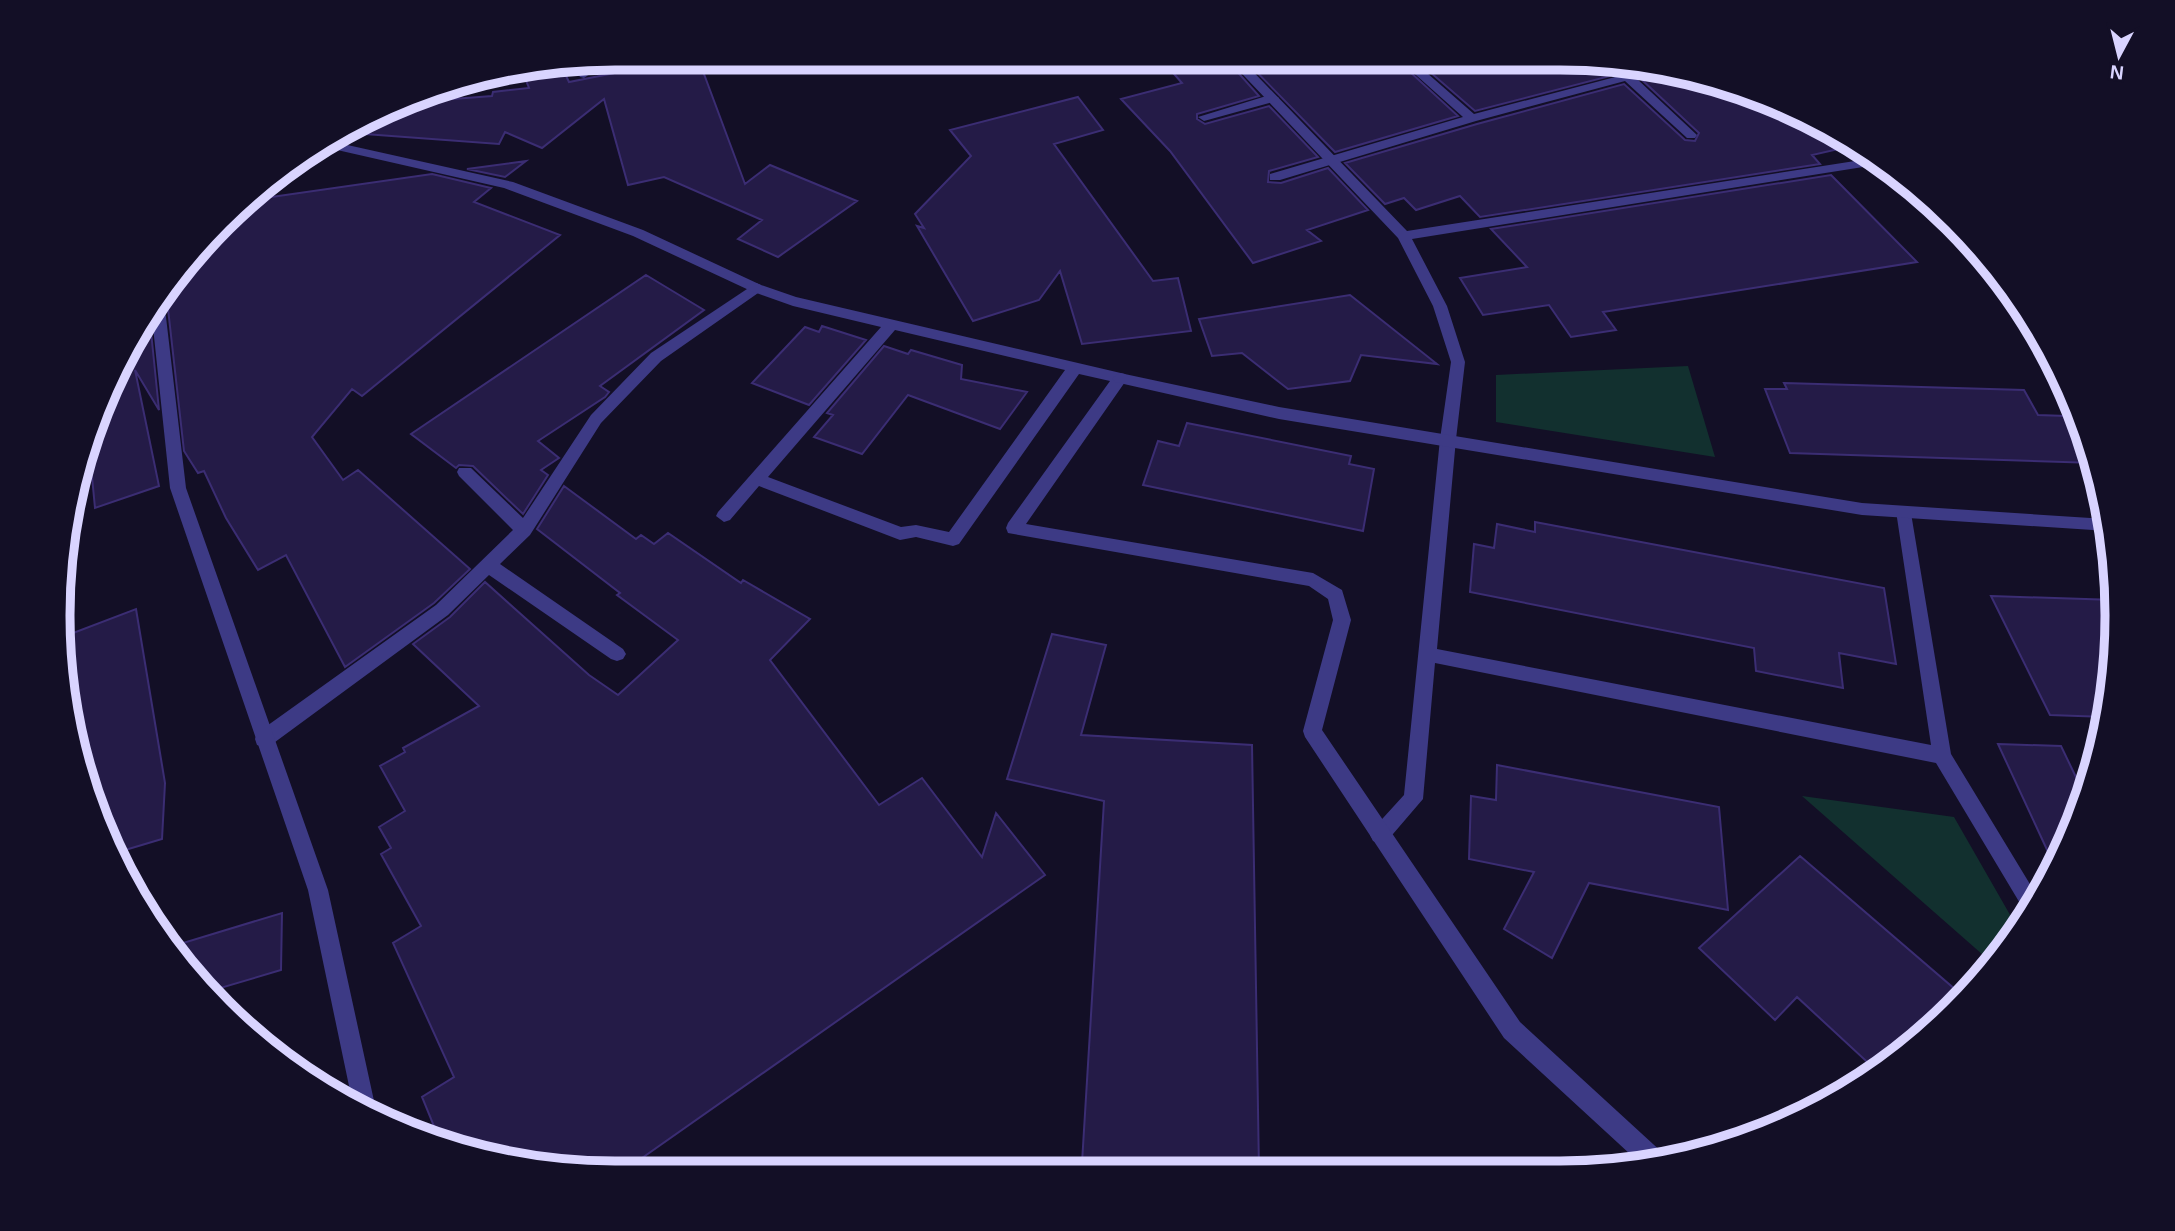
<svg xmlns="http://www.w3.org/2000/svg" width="2175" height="1231" font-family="Arial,sans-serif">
  <rect width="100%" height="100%" fill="#130f26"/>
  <path fill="#12302f" d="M1688,366L1715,457L1496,422V375Z
    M1802,796L1954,817L2017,927L1991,962Z"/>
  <path fill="#241b47" stroke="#3b2d73" stroke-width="2" d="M690,58H698L745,184L770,165L857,201L778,257L738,239L762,220L664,177L628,185L604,99L542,148L505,132L499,144L351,133L418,97L453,99L492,96L493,92L529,88L523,73L562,67L569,82Z
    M1160,58H1225L1259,96L1197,114V119L1205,124L1269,106L1318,157L1269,171L1268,182L1281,183L1328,168L1368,210L1307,230L1321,241L1253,263L1170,151L1121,99L1182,83Z
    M1244,59H1396L1458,116L1335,152Z
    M1415,59H1596L1603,60L1614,75L1475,111Z
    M1665,70L1706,77L1839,133L1856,145L1812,155L1820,164L1480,217L1460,196L1416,210L1404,198L1385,204L1345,163L1477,124L1624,84L1685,140L1695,141L1699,133L1641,79Z
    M1078,97L1103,130L1054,144L1153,281L1178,278L1191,331L1082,344L1060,271L1039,300L973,321L917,226L924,228L915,214L971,156L950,130Z
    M526,161L505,177L467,169Z
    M432,174L491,188L474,202L560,235L362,396L352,389L312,437L343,480L358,470L470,569L434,603L345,667L286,555L258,570L226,518L204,471L198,473L184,451L167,300L162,294L251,200Z
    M1831,175L1917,262L1603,312L1616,330L1571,337L1549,305L1483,315L1460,278L1527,267L1491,229Z
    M646,275L704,310L600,386L609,392L605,397L538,441L559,458L541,470L548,475L523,514L473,466L459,465L456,468L411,434Z
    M1350,295L1437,364L1361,355L1350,381L1288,389L1242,353L1212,356L1199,319Z
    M149,312L159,410L135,370L159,486L95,508L89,445Z
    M822,326L866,340L809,405L752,383L805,327L819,332Z
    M884,346L908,354L911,350L962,365L961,379L1027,392L1000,429L908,395L862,454L814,437L833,415L827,413Z
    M1784,383L2024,390L2038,415L2066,416L2094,463L1790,453L1765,389H1787Z
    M1187,423L1351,456L1349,464L1374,469L1363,531L1143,485L1158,441L1179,446Z
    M564,486L636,539L641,535L654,544L668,533L741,583L743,580L810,619L770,660L879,805L922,778L982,857L996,813L1045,875L622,1172H579L471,1154L440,1141L422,1097L454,1077L393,943L421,926L381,854L391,848L379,827L405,811L380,766L405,752L403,748L479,706L413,644L450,617L485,582L589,675L618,695L678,640L617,595L620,593L537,529Z
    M1535,522L1884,588L1896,664L1839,653L1843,688L1756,671L1754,648L1470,592L1474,544L1494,548L1497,524L1535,532Z
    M1991,596L2115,600L2112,689L2106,717L2050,715Z
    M136,609L165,783L162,839L115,853L100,829L59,652L60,638Z
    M1052,634L1106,645L1081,735L1252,745L1259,1170H1188L1082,1163L1104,801L1007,779Z
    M1998,744L2061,746L2086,798L2055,867Z
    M1497,765L1719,807L1728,910L1589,883L1552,958L1504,929L1534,872L1469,859L1471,796L1496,800Z
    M1800,856L1964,997L1954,1010L1878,1072L1797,997L1775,1020L1699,948Z
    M282,913L281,970L207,992L196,983L173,946Z"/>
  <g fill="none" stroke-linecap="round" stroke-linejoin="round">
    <path fill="#3d3a85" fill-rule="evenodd" d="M1398,59H1411L1474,114L1619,76L1605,60L1619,63L1630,73L1649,68L1663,70L1636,78L1697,135L1695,138H1687L1625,81L1476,121L1280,180H1270V174L1463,117Z
      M584,63L590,74L584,78L580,77L573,65Z
      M1273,94L1279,98L1277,101L1204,121L1198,117Z
      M756,283L761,285V291L661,361L601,423L530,535L500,564L623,649L626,654L623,659L617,661L611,659L489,575L448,615L271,745L264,747L257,745L255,739L257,733L436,605L513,530L459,476L457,472L459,468H471L523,518L591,415L651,353Z
      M1448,433L1456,439L1437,649L1931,745L1896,511L1898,507H1910L1951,754L2039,899L2027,915L1936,763L1435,663L1423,799L1387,841L1380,844L1373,841L1370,835L1373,829L1404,795L1440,439Z"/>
    <path fill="#3d3a85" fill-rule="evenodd" d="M1227,58H1240L1407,231L1874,158L1882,164L1412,239L1447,306L1465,362L1456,439L1448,445L1440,439L1451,362L1433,306L1398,238Z
      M334,142L513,182L643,230L761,285L796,297L1125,374L1128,378L1125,382L1026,524L1313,573L1342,590L1351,620L1322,730L1520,1022L1665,1155L1667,1160L1643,1166L1504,1038L1305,737L1303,731L1333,620L1328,599L1309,586L1008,533L1006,528L1008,523L1110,381L1079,374L959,544L953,546L916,537L900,540L759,486L730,520L724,522L716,516L718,512L881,327L793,306L751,291L633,236L504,188L324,147ZM895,330L1065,370L949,532L916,525L901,527L768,477Z
      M1898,175L1928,196L1951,221H1943L1897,181L1895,178Z
      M161,296L164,300L186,488L328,890L376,1110L375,1114L353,1105L308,890L170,488L151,308Z"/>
    <path fill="#3d3a85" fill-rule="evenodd" d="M1120,373L1279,407L1862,503L2106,519L2108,531L1862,515L1279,419L1115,382L1112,378Z"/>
  </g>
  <path d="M0 0H2175V1231H0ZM615 70H1560A545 545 0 0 1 2105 615V616A545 545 0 0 1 1560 1161H615A545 545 0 0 1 70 616V615A545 545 0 0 1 615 70Z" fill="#130f26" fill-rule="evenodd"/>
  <path fill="none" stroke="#d9d4ff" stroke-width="9" d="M615 70H1560A545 545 0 0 1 2105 615V616A545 545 0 0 1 1560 1161H615A545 545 0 0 1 70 616V615A545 545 0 0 1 615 70Z"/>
  <g transform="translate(2119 56) rotate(187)" stroke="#130f26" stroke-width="5" paint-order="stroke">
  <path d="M0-5L12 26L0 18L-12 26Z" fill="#d9d4ff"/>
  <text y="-10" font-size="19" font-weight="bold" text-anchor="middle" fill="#d9d4ff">N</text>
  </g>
</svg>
